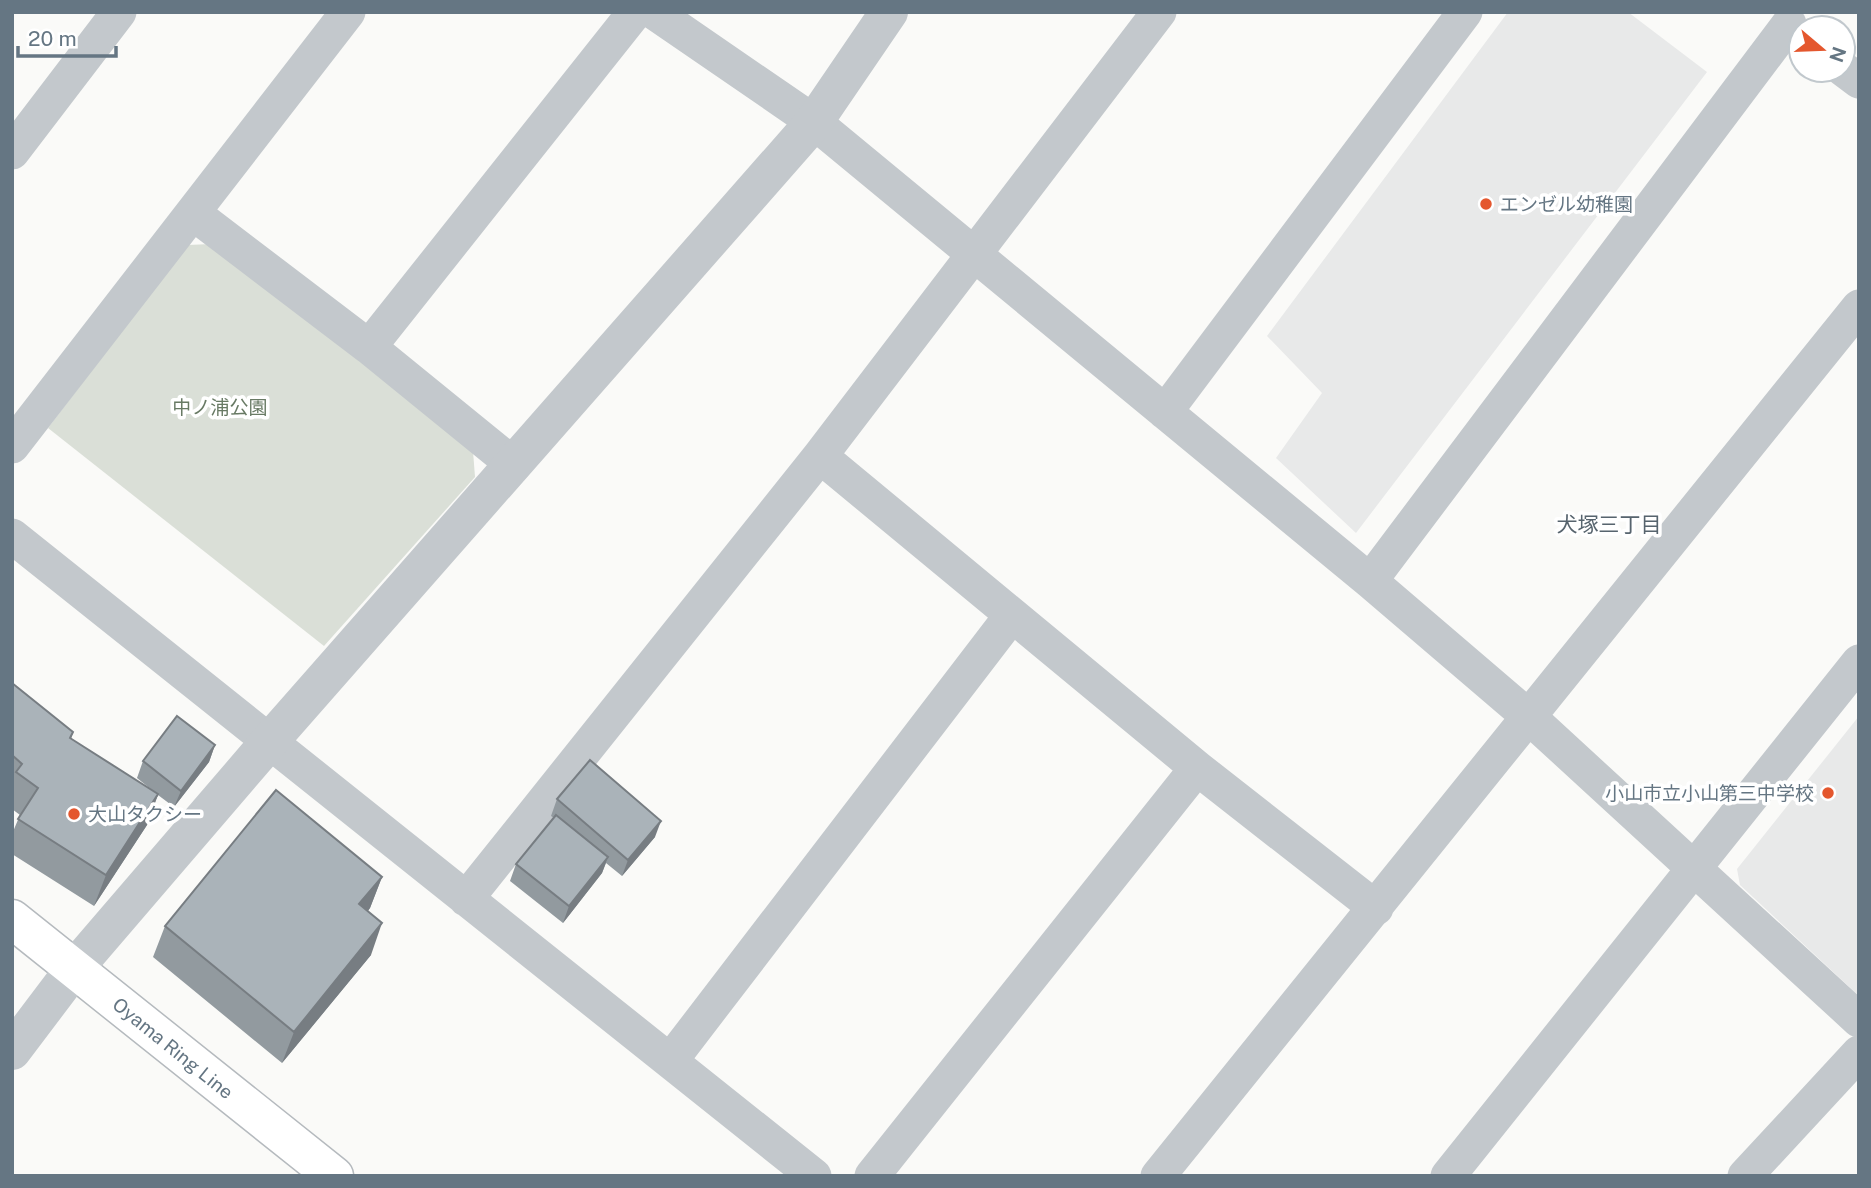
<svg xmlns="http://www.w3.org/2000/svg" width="1871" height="1188" font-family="'Public Sans','Noto Sans JP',sans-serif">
  <rect width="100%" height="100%" fill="#fafaf8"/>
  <path fill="#e8e9e9" d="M1508,12H1628L1707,72L1356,533L1276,458L1322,393L1267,336Z
    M1859,716V996L1740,885L1737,869Z"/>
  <path fill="#dadfd7" d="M212,244L473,451L475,477L324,646L48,428L187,245Z"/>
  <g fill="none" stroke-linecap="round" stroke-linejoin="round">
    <g stroke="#b5babe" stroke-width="41">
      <path id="primary" d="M12,919L334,1176"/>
    </g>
    <path stroke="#c3c8cc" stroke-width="35" d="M654,12L814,122L1370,581L1529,717L1859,1020
      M1843,69L1859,81
      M12,152L119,12
      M193,213L369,347L514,465
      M369,347L635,12
      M1165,412L1465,12
      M12,446L348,12
      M820,456L1197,768L1376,908
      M12,536L814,1176
      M1370,581L1789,24
      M466,899L820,456L1159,12
      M671,1060L1012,615
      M872,1176L1197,768
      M1158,1176L1859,307
      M1448,1176L1859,662
      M1745,1176L1859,1053"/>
    <path stroke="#c3c8cc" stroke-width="38" d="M12,1051L74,969L269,742L814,122L889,12"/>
    <use href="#primary" stroke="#fff" stroke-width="38"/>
  </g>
  <path fill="#929a9f" d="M12,683L73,732L71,739L152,790L137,778L143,761L215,745L209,762L174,807L158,795L147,825L94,906L12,854V834L20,815L12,809Z
    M557,799L655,837L622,876L606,863L602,873L563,923L510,881L516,864L554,818L551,816Z
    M382,877L370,908L368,911L371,955L282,1063L153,957L165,926Z"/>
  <path fill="#777d82" d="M215,745L209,762L174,807L181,791Z
    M158,794L147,825L94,906L106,875Z
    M661,821L655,837L622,876L628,860Z
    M608,857L602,873L563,923L569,906Z
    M382,877L370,908L348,936L359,904Z
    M382,923L371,955L282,1063L294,1032Z"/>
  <path fill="#aab3b9" stroke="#777d82" stroke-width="2" d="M12,683L73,732L70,738L158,794L106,875L18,819L38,788L16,772L22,764L12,755Z
    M177,716L215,745L181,791L143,761Z
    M590,760L661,821L628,860L557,799Z
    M276,790L382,877L359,904L382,923L294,1032L165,926Z
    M556,815L608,857L569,906L516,864Z"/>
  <g fill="#e4572e" stroke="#fff" stroke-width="2.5">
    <circle cx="1486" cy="204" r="7"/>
    <circle cx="1828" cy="793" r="7"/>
    <circle cx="74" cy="814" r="7"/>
  </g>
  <g text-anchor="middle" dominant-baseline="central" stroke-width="7" stroke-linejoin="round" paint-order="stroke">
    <g font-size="19" fill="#657683" stroke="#fff" text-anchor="start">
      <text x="1500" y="204">エンゼル幼稚園</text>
      <text x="1814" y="793" text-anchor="end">小山市立小山第三中学校</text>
      <text x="88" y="814">大山タクシー</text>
    </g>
    <g font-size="19" fill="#687a64" stroke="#fff">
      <text x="220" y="407">中ノ浦公園</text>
    </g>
    <g font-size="19" fill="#657683" stroke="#fff">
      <text transform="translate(173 1048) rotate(39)">Oyama Ring Line</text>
    </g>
    <g font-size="21" fill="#57646e" stroke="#fff">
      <text x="1609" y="524">犬塚三丁目</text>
    </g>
  </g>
  <rect width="1871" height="1188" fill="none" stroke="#657683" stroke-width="28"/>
  <g transform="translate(1822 49) rotate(109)"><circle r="33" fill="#ffffff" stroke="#c1c8cd" stroke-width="2"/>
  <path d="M0-5L12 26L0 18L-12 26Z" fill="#e4572e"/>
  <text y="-10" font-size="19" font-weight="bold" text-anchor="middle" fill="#657683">N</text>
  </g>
  <path d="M18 46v10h98v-10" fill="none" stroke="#657683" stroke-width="3.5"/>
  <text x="28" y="46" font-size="21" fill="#657683" stroke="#ffffff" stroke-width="5" paint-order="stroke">20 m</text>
</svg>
